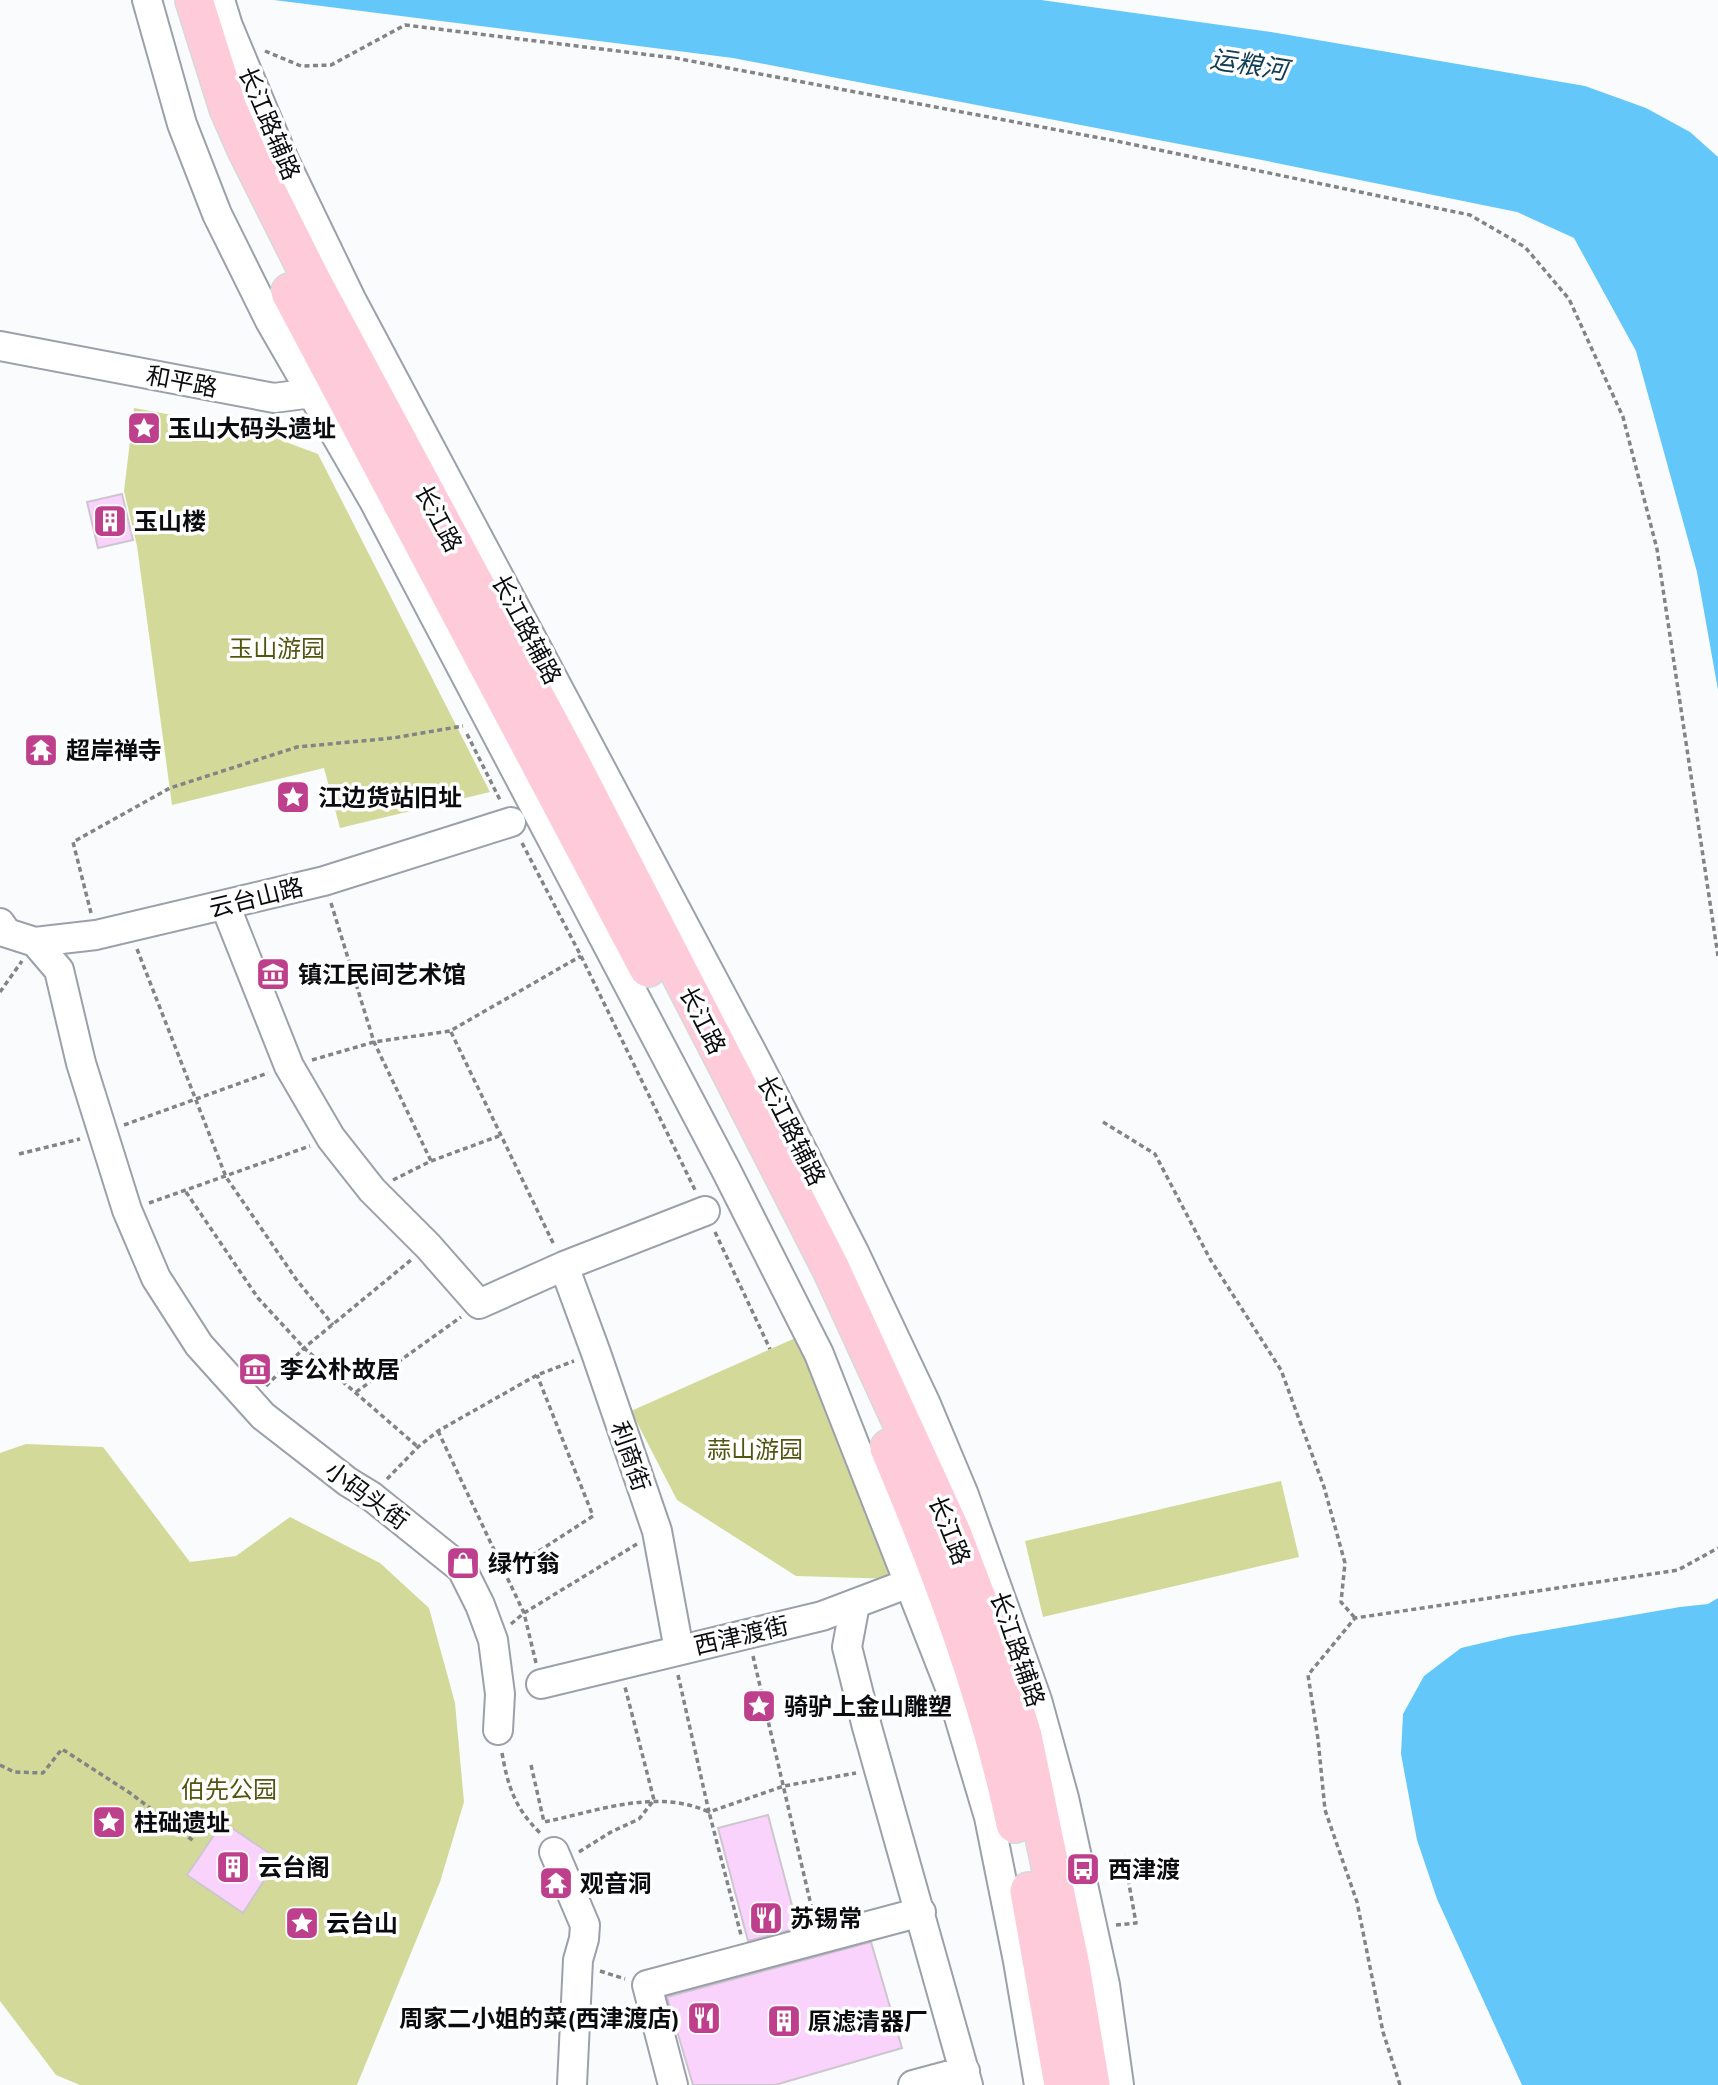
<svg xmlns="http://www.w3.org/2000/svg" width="1718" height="2085" font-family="Mulish,'Noto Sans SC',sans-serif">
  <rect width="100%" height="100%" fill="#fafbfd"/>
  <path fill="#d3da99" d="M134,408L254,430L318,454L490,792L340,828L324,768L172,805L137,546L124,491Z
    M800,1336L895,1579L796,1576L677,1500L631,1411Z
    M26,1444L103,1447L190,1562L236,1556L290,1517L380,1563L429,1608L455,1703L464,1802L440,1882L357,2085H80L56,2075L0,2001V1453Z
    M1281,1481L1299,1557L1043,1617L1025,1541Z"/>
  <path fill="#64c7fa" d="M274,0H1041L1271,32L1585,86L1646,108L1690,132L1718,157V690L1697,572L1636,351L1574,238L1517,212L1262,160L733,58Z
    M1718,1598V2085H1522L1437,1899L1417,1840L1401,1754L1403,1714L1424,1676L1461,1648L1512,1636L1680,1607L1708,1604Z"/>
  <path fill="#fad3fd" stroke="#cec6cf" stroke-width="2" d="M122,494L133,540L98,548L87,502Z
    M768,1815L798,1928L748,1941L718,1828Z
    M223,1822L278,1859L243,1913L187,1875Z
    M871,1942L902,2048L775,2085H693L667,1997Z"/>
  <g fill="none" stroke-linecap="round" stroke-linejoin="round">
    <g stroke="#9ca0aa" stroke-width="32">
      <path id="minor" d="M147,0L182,124L217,214L270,321L374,501L726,1170L819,1354L951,1690L989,1817L1018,1961L1039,2085
        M220,0L228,26L284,160L351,299L757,1062L854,1252L925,1402L964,1495L1037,1700L1064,1798L1105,1985L1119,2085
        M0,346L274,398L312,393L327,386
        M225,905L289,1066L331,1138L372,1190L428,1246L479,1304L564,1266L705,1211
        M0,923L7,933L35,942L96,935L324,881L511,822
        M35,942L59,970L81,1063L127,1210L156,1278L199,1345L263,1416L348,1482L371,1496L462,1569L480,1605L493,1640L500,1694L498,1730
        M564,1266L596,1353L657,1531L679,1650
        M855,1604L847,1647L867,1727L968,2085
        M541,1684L822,1616L925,1577
        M554,1852L585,1925L584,1939L578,1960L572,2085
        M673,2085L647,1985L921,1912
        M913,2085L965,2071"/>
    </g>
    <g stroke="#d8d8d9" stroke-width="40">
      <path id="major" d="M194,0L228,108L245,147L312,281L571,763L732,1075L831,1269L953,1535L996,1648L1023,1736L1071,1966L1091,2085
        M290,292L648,968
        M889,1448C940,1569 988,1695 1015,1824
        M1029,1891L1063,2085"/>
    </g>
    <path stroke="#838486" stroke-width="3.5" stroke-dasharray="5 3.5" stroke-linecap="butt" d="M265,51L301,66L331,65L405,25L675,58L1116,141L1470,215L1525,247L1569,299L1623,417L1657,549L1718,956
      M467,734L501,802
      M522,843L581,956L695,1190
      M331,903L374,1042L431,1161
      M91,913L73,842L170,788L297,747L393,738L463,726
      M137,949L226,1177L296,1279L333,1325
      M0,992L22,961
      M451,1032L554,1245
      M312,1060L374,1042L450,1031L581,956
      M1103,1122L1155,1154L1210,1259L1281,1370L1324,1487L1345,1563L1341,1602L1355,1618
      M124,1125L268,1073
      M19,1154L80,1139
      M393,1180L431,1161L499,1136
      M186,1192L258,1298L304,1348L418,1447
      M149,1203L310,1146
      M715,1232L770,1349
      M266,1386L304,1348L411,1260
      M356,1392L461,1317
      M438,1431L505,1573
      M387,1479L418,1447L438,1431L537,1375L574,1361
      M511,1624L524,1613L637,1544
      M753,1656L814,1918
      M536,1663L524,1613L505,1573L593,1516L537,1375
      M678,1675L709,1812L784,1786L856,1773
      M502,1753C508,1787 515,1808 540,1833
      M0,1765L14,1772L43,1773L62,1749L130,1793L195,1842
      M531,1765L544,1822C598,1811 656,1788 709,1812L741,1935
      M579,1852L611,1832L639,1819L654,1800L625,1687
      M1116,1925L1136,1923L1124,1856
      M600,1971L625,1979
      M1400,2085L1383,2032L1357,1902L1325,1810L1318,1739L1308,1675L1355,1618L1678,1570L1718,1548"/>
    <use href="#minor" stroke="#fff" stroke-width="28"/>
    <use href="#major" stroke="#fecbdb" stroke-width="37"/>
  </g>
  <defs>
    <g id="sight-square" transform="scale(1.75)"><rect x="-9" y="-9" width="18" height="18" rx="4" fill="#be3f8c" stroke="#fff"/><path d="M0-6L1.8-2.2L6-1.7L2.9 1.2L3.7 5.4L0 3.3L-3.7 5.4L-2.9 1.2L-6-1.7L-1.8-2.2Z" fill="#fff"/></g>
    <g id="building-square" transform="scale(1.75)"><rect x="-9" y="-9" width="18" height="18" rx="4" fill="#be3f8c" stroke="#fff"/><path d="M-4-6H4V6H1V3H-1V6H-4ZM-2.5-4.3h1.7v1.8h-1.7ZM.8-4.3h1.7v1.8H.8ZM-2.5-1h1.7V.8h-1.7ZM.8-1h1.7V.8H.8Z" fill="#fff"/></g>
    <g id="temple-square" transform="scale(1.75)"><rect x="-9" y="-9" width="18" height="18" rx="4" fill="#be3f8c" stroke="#fff"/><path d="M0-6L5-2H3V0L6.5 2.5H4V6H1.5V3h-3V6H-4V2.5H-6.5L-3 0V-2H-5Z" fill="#fff"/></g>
    <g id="museum-square" transform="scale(1.75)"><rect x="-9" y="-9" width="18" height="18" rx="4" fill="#be3f8c" stroke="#fff"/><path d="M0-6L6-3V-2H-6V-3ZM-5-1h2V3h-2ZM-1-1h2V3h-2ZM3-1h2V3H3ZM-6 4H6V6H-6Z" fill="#fff"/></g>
    <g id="shop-square" transform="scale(1.75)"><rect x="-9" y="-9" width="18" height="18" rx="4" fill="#be3f8c" stroke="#fff"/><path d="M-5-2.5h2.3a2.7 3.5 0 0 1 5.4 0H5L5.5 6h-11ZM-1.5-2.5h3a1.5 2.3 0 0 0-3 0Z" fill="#fff"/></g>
    <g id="bus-square" transform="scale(1.75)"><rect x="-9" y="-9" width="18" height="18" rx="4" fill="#be3f8c" stroke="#fff"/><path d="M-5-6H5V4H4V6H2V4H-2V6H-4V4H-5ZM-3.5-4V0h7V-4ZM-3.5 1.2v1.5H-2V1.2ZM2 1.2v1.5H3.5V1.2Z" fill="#fff"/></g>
    <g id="restaurant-square" transform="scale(1.75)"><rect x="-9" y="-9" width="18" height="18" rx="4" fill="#be3f8c" stroke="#fff"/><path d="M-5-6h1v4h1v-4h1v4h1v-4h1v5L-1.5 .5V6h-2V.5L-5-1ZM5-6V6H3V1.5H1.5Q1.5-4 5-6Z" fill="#fff"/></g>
  </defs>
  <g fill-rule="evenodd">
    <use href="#sight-square" x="144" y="428"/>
    <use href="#building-square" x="110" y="521"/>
    <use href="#temple-square" x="41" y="750"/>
    <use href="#sight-square" x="293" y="797"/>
    <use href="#museum-square" x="273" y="974"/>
    <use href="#museum-square" x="255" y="1369"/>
    <use href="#shop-square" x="463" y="1563"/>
    <use href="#sight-square" x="759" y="1706"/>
    <use href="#sight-square" x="109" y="1822"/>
    <use href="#building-square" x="233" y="1867"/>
    <use href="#bus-square" x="1083" y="1869"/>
    <use href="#temple-square" x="556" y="1883"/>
    <use href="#restaurant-square" x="766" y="1918"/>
    <use href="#sight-square" x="302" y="1923"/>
    <use href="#restaurant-square" x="704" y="2018"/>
    <use href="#building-square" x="784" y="2021"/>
  </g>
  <g text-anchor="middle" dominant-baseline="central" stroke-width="7" stroke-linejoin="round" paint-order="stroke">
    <g font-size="24" fill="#0b0c0f" stroke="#fff">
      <text transform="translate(270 123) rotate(67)">长江路辅路</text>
      <text transform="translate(182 381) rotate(11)">和平路</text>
      <text transform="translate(439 518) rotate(62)">长江路</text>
      <text transform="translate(527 629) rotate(62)">长江路辅路</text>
      <text transform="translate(256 897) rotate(-14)">云台山路</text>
      <text transform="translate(703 1020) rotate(63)">长江路</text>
      <text transform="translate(792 1130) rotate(63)">长江路辅路</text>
      <text transform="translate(631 1456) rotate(71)">利商街</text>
      <text transform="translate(367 1495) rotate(36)">小码头街</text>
      <text transform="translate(950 1530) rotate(68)">长江路</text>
      <text transform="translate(741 1635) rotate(-13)">西津渡街</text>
      <text transform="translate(1018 1649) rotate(71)">长江路辅路</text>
    </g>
    <g font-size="24" font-weight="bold" fill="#0b0c0f" stroke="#fff" text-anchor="start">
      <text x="168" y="428">玉山大码头遗址</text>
      <text x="134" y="521">玉山楼</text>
      <text x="66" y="750">超岸禅寺</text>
      <text x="318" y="797">江边货站旧址</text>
      <text x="298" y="974">镇江民间艺术馆</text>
      <text x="280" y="1369">李公朴故居</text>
      <text x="488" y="1563">绿竹翁</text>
      <text x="784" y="1706">骑驴上金山雕塑</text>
      <text x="134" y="1822">柱础遗址</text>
      <text x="258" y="1867">云台阁</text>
      <text x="1108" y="1869">西津渡</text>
      <text x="580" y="1883">观音洞</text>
      <text x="790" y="1918">苏锡常</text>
      <text x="326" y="1923">云台山</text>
      <text x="680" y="2018" text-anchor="end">周家二小姐的菜(西津渡店)</text>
      <text x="808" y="2021">原滤清器厂</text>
    </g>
    <g font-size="24" fill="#525611" stroke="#fff">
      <text x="277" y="648">玉山游园</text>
      <text x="755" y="1449">蒜山游园</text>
      <text x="229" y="1789">伯先公园</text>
    </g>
    <g font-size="26" font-style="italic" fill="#133e53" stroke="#fff">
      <text transform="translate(1249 64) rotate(9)">运粮河</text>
    </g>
  </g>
</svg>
